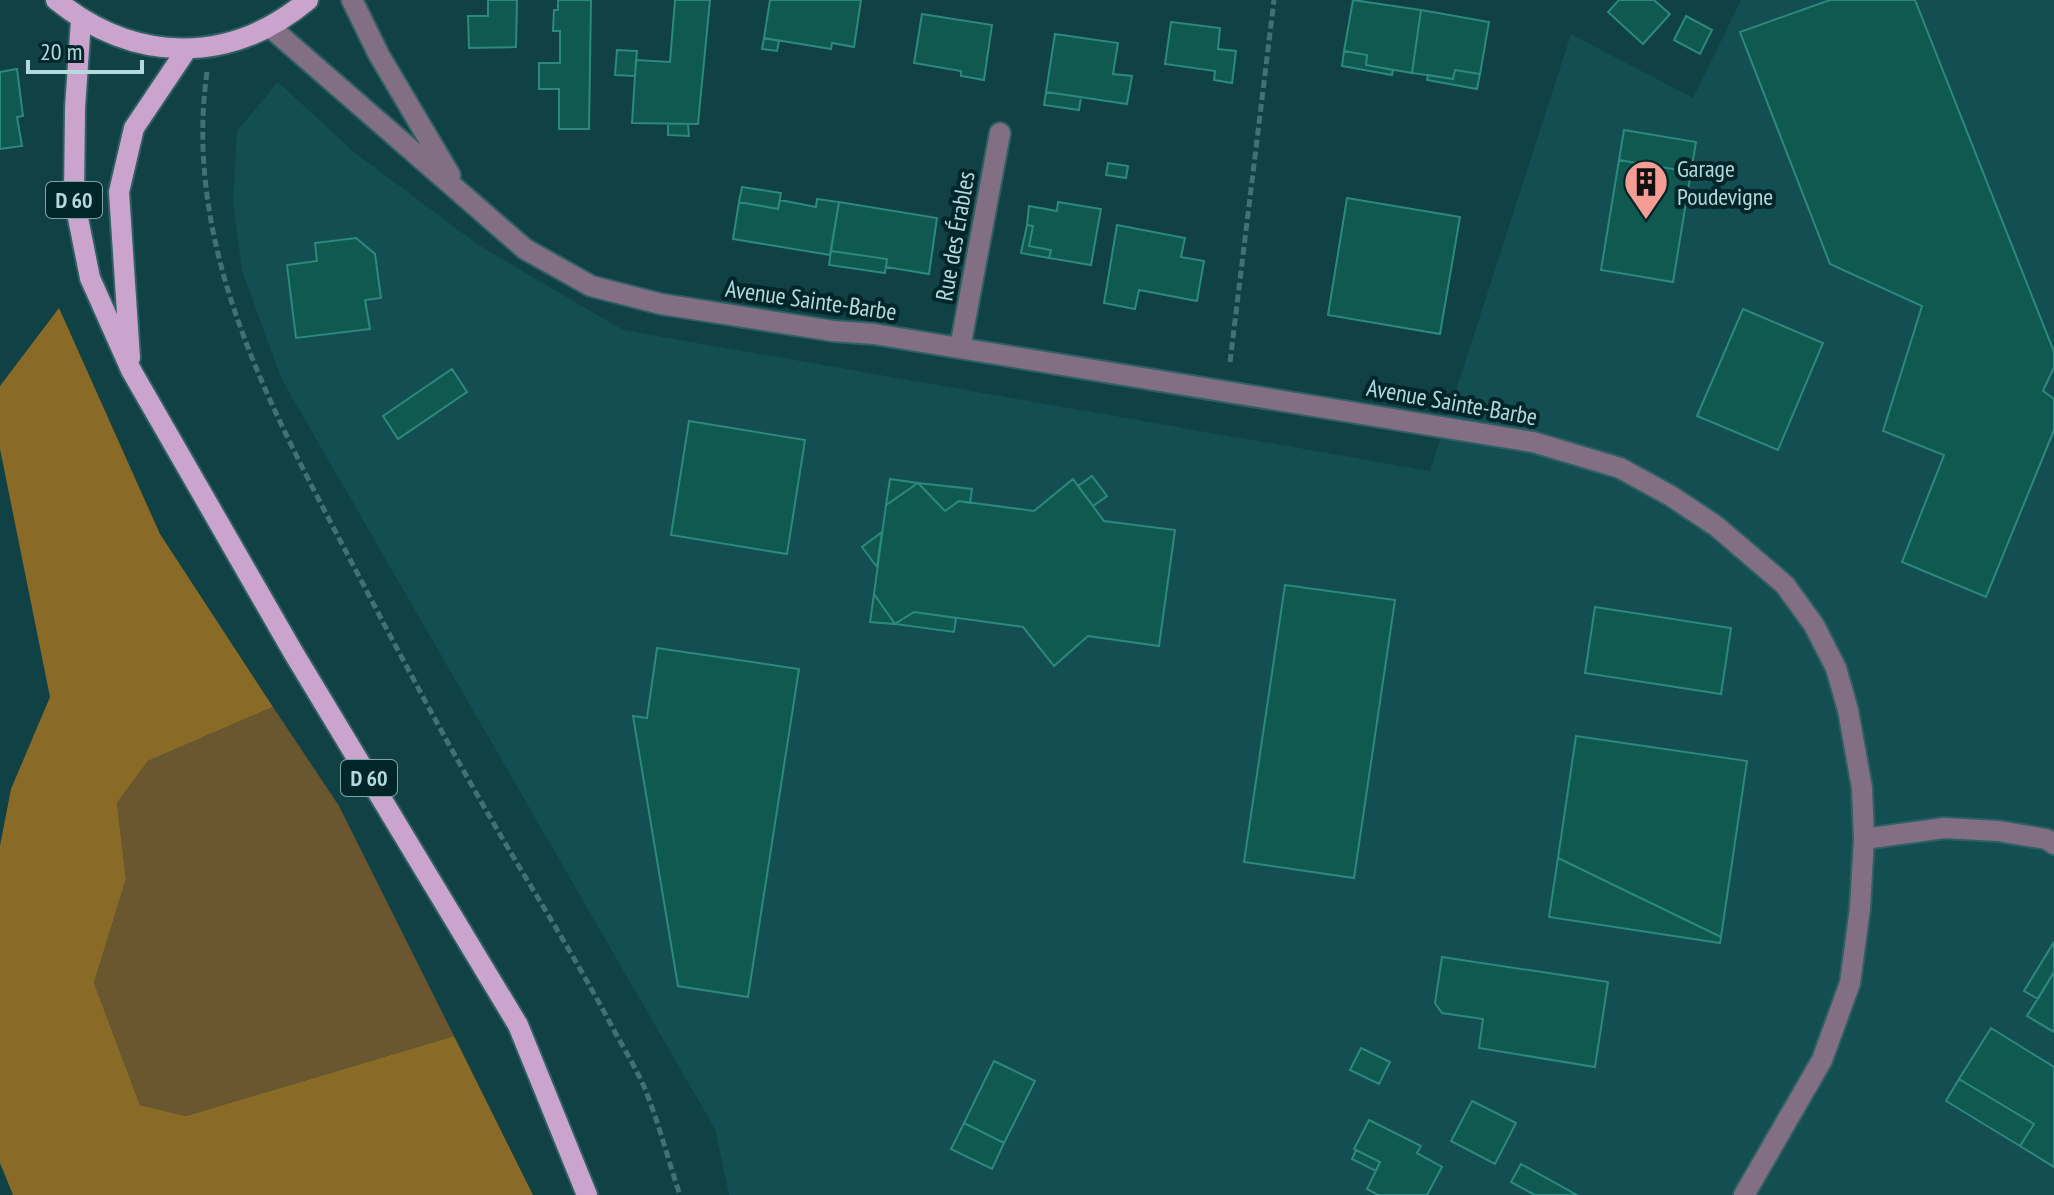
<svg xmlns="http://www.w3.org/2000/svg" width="2054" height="1195" font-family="'PT Sans Narrow',sans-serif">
  <rect width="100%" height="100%" fill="#0f4145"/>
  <path fill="#134e53" d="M1741,0H2054V1195H729L715,1129L282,380L242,271L233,202L237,131L278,82L354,152L480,246L623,330L1430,471L1571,34L1693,98Z"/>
  <path fill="#6a5730" d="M273,707L339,806L454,1036L186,1116L140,1105L94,983L126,879L117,803L148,761Z"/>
  <path fill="#896a26" d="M59,308L160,534L273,707L148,761L117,803L126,879L94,983L140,1105L186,1116L454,1036L533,1195H13L0,1163V846L11,789L50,697L0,449V386Z"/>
  <path fill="#105951" stroke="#2d887e" stroke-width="2" d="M488,0H517L516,47L469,48L468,16H488Z
    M558,0H591L589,129H559V89H539V63H560V31H553L554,10H558Z
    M675,0H710L698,124L632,123L636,60L670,62Z
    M770,0H861L854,47L832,43L831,49L764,38Z
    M1353,0L1421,10L1412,73L1366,65L1367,55L1344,51Z
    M1619,0H1654L1670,14L1643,44L1608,12Z
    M1830,0H1915L2054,352V367L2043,391L2054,399V430L1986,597L1902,562L1944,455L1883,431L1922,306L1830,264L1740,32Z
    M1421,10L1489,22L1480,74L1455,70L1453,79L1412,73Z
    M922,14L992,25L984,80L961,76V71L914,63Z
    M1686,16L1712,30L1700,54L1674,40Z
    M1171,22L1220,28L1218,49L1236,51L1232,83L1214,80L1215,71L1165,64Z
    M1055,34L1118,43L1113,74L1132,76L1127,104L1046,92Z
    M764,38L779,41L777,51L762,49Z
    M617,50L637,51L635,76L615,75Z
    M1344,51L1367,55L1366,65L1393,70L1392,75L1342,66Z
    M17,69L23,116L17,117L22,146L0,149V72Z
    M1455,70L1480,74L1477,89L1427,80L1428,75L1453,79Z
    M1046,92L1081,97L1079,110L1044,105Z
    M668,124H688L689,136L668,135Z
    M1624,130L1696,142L1691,172L1619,160Z
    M1619,160L1691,172L1673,282L1601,270Z
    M1108,163L1128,166L1126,178L1106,175Z
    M742,187L781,193L778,209L739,202Z
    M1347,198L1460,217L1440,334L1328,315Z
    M817,199L839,202L830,255L733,239L739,202L778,209L780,200L816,207Z
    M839,202L937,218L929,274L886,267L887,259L831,251Z
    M1058,202L1101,209L1091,265L1049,258L1051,250L1029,246L1033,226L1027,225L1029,206L1057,211Z
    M1027,225L1033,226L1029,246L1051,250L1049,258L1021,253Z
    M1117,225L1185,238L1181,257L1204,261L1197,301L1139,290L1135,309L1104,303Z
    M356,238L375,254L381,298L365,300L370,329L296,338L287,265L317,261L315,243Z
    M831,251L887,259L885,273L829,265Z
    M1743,309L1823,343L1778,450L1697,416Z
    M452,369L467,392L398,439L383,416Z
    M689,421L805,440L787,554L671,535Z
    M1092,476L1107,496L1093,506L1078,486Z
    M890,479L918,483L886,505Z
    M1073,479L1104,521L1175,530L1159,646L1088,636L1054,666L1023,627L914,612L895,624L874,594L886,505L918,483L945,511L959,501L1034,511Z
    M918,483L972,489L970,503L959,501L945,511Z
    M882,532L877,567L862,547Z
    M1285,585L1395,600L1354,878L1244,862Z
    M874,594L895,624L870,622Z
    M1595,607L1731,628L1721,694L1585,673Z
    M914,612L956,618L954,632L895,624Z
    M657,648L799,669L748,997L678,986L633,716L647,718Z
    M1576,736L1747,761L1721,937L1558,858Z
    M1558,858L1721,937L1720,943L1549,917Z
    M2054,942V972L2038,999L2024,991Z
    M1442,957L1608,982L1595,1067L1479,1048L1483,1019L1442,1013L1435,1003Z
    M2054,972V1032L2027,1016Z
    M1991,1028L2054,1067V1167L2020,1146L2034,1124L1959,1079Z
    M1361,1048L1390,1062L1379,1084L1350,1070Z
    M994,1061L1035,1081L1004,1143L964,1123Z
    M1959,1079L2034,1124L2020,1146L1946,1101Z
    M1472,1101L1516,1123L1495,1164L1451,1141Z
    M1369,1120L1421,1146L1417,1153L1442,1167L1427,1195H1378L1367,1189L1380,1162L1354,1149Z
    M964,1123L1004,1143L992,1169L951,1149Z
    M1356,1150L1380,1162L1376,1171L1352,1159Z
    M1521,1164L1577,1195H1535L1511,1182Z"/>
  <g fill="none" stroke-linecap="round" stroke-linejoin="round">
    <g stroke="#306064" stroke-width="24">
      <path id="minor" d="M352,0L379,55L450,175
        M270,27L525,249L591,286L661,304L833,331L874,334L1533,442L1620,468L1671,496L1716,526L1785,585L1814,625L1836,668L1848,710L1862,788L1864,839L1860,908L1850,983L1822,1060L1744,1195
        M960,348L1000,133
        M1864,839L1944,828L1998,831L2046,839L2054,844"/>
    </g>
    <g stroke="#306064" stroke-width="24">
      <path id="major" d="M56,0C134,63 229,66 308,0
        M81,20L75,108L74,198L90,278L131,370L293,652L518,1025L587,1195
        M130,358L119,192L134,128L187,49"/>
    </g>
    <path stroke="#427175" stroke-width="5" stroke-dasharray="8 4" stroke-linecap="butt" d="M207,72C182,250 273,412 352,563C407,668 462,772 523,873C555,926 587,979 616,1034C626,1052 637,1070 645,1089C659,1123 668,1160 680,1195
      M1230,362L1274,0"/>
    <use href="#minor" stroke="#836f84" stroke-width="20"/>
    <use href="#major" stroke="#cba4ce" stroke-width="20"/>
  </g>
  <defs>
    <g id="building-pin" transform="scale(2.3)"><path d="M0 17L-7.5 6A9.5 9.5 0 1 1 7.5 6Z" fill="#f59c95" stroke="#00262a"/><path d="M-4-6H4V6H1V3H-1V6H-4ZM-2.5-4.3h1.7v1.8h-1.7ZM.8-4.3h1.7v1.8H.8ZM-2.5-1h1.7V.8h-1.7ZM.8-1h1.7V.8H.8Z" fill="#111"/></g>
  </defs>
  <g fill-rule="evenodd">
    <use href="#building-pin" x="1646" y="182"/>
  </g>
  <g text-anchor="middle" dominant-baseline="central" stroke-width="8" stroke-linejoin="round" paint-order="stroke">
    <g fill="#00262a" stroke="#7da4a9" stroke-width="2">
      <rect x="46" y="182" width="56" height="36" rx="6"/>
      <rect x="341" y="760" width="56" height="36" rx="6"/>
    </g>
    <g font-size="22" font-weight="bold" fill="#b2dadf">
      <text x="74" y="200">D 60</text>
      <text x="369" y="778">D 60</text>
    </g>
    <g font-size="24" fill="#b2dadf" stroke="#00262a" text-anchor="start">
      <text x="1677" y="168">Garage<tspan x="1677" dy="28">Poudevigne</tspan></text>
    </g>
    <g font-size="24" fill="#b2dadf" stroke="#00262a">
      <text transform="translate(955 236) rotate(-80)">Rue des Érables</text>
      <text transform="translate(811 300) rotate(8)">Avenue Sainte-Barbe</text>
      <text transform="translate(1452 402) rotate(10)">Avenue Sainte-Barbe</text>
    </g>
  </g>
  <path d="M28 60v12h114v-12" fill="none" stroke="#b2dadf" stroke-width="4"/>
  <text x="40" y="60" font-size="24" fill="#b2dadf" stroke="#00262a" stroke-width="6" paint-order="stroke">20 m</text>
</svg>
